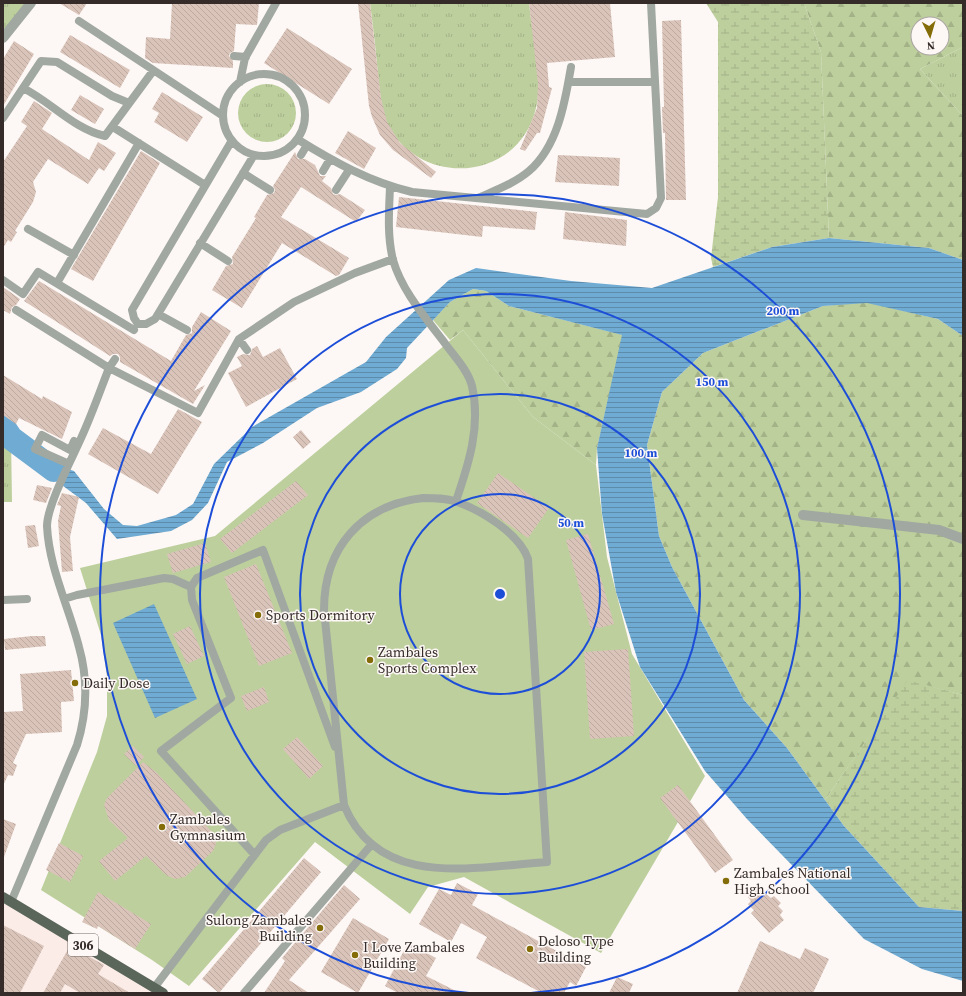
<svg xmlns="http://www.w3.org/2000/svg" width="966" height="996" font-family="'Source Serif 4',serif">
  <defs>
    <pattern id="grass-tufts" width="24" height="20" patternUnits="userSpaceOnUse"><rect width="24" height="20" fill="#bdcf9d"/><path d="M3 7l-1-3M5 7V3M7 7l1-3M15 17l-1-3M17 17v-4M19 17l1-3" fill="none" stroke="#a3b287"/></pattern>
    <pattern id="forest-firs" width="22" height="20" patternUnits="userSpaceOnUse"><rect width="22" height="20" fill="#bdcf9d"/><path d="M5 1l3.5 6h-7zM16 11l3.5 6h-7z" fill="#a3b287"/></pattern>
    <pattern id="wetland-marsh" width="20" height="14" patternUnits="userSpaceOnUse"><rect width="20" height="14" fill="#bdcf9d"/><path d="M1 5h8M5 5V1M11 12h8M15 12V8" fill="none" stroke="#a3b287"/></pattern>
    <pattern id="water-rules" width="6" height="5" patternUnits="userSpaceOnUse"><rect width="6" height="5" fill="#6fabd3"/><path d="M0 2.5h6" fill="none" stroke="#5c8bab"/></pattern>
    <pattern id="building-back-hatch" width="6" height="6" patternUnits="userSpaceOnUse"><rect width="6" height="6" fill="#dac4b9"/><path d="M-1 5l2 2M0 0l6 6M5-1l2 2" fill="none" stroke="#bca99f"/></pattern>
  </defs>
  <rect width="100%" height="100%" fill="#fdf8f6"/>
  <path fill="#fbece8" d="M3,897L163,993H3Z"/>
  <path fill="url(#grass-tufts)" d="M3,3H26L3,32Z
    M370,3H529C532,31 543,83 536,108C519,182 419,189 387,123C381,109 380,90 378,75C376,51 373,27 370,3Z
    M963,47V116L920,69Z
    M238 113a29 29 0 1 1 58 0a29 29 0 1 1-58 0Z
    M3,426L11,438L12,502H3Z"/>
  <path fill="url(#forest-firs)" fill-rule="evenodd" d="M804,3H963V47L920,69L963,116V260L929,248L829,238L821,52ZM918,24H942V48H918Z
    M473,289L486,291L509,306L623,335L597,448L596,465L533,417L463,330L450,340L433,320L450,302Z
    M866,302L938,319L963,336V695L908,681L825,800L787,748L744,700L672,567L659,536L647,445L662,392L703,353L823,306Z"/>
  <path fill="url(#wetland-marsh)" d="M706,3H804L821,52L829,238L772,247L713,267L711,258L718,197V22Z
    M908,680L963,695V911L919,907L844,826L825,800Z"/>
  <path fill="#bdcf9d" d="M463,330L533,417L596,465L607,557L632,654L705,776L601,953L464,877L428,887L410,914L315,842L189,986L152,960L41,890L97,752L107,716V677L101,635L80,568L215,536Z"/>
  <path fill="url(#water-rules)" d="M829,238L929,248L963,260V336L938,319L867,303L823,306L703,353L662,392L647,445L659,536L672,567L744,700L787,748L844,826L919,907L963,911V981L922,969L864,939L747,819L705,771L640,667L616,592L602,514L597,448L622,335L509,306L486,291L473,289L450,302L407,348L406,358L397,369L361,392L317,408L263,443L227,462L208,503L192,520L171,531L117,539L86,503L43,471L28,450L50,463L74,471L104,509L123,525L137,526L176,515L193,504L214,464L252,427L366,362L386,337L449,280L476,268L571,281L652,288L772,247Z
    M154,604L197,699L155,718L113,623Z"/>
  <g fill="none" stroke-linecap="round" stroke-linejoin="round">
    <path stroke="#6fabd3" stroke-width="24" d="M3,426L11,438L54,470"/>
  </g>
  <path fill="url(#building-back-hatch)" d="M59,3H87L79,15Z
    M172,3H259L257,25L236,24L234,51L230,53L229,56L233,61V68L153,63L145,58L146,37L170,39Z
    M358,3H370L381,98L387,122L400,143L436,172L431,178L393,150L380,135L372,117L369,106Z
    M529,3H610L615,57L547,63L549,87L552,88L540,133H537L525,151L520,149L537,108L538,84Z
    M681,20L686,200H666L665,133H663L662,107H664L662,21Z
    M287,28L352,69L329,104L264,63Z
    M70,35L130,70L120,88L60,52Z
    M14,41L34,54L3,106V59Z
    M162,92L203,117L187,142L154,122L159,113L152,109Z
    M80,95L104,109L95,124L71,110Z
    M34,101L52,113L42,129L89,160L98,142L116,153L104,171L99,168L88,184L48,159L33,182L36,192L33,202L15,231L17,232L11,242L8,240L3,248V162L27,126L21,122Z
    M348,131L376,148L364,169L335,153Z
    M141,151L160,163L93,281L71,269Z
    M295,152L298,159H305L315,165L320,176H326L322,181L331,188L333,194L336,195L340,194L365,210L356,222L301,187L281,217L349,258L339,275L336,276L282,243L242,308L212,290L226,266L233,264L232,257L256,218L254,217L267,195L274,193L275,190L273,186Z
    M558,155L620,158L619,186L555,182Z
    M399,197L537,212L535,230L483,226L482,237L396,227Z
    M565,212L627,220L626,246L563,239Z
    M39,281L171,361L186,335L192,333V327L201,312L231,331L194,391L205,385L193,404L120,362V357L118,354H113L110,356L24,301Z
    M3,287L20,299L16,305L12,307L10,314L3,310Z
    M257,346L263,357L280,348L297,379L246,407L228,373L242,366L237,357L243,354L250,355L252,349Z
    M3,375L42,399L43,396L72,412L62,439L19,418L16,424L3,415Z
    M178,409L202,422L158,494L88,454L103,428L151,454Z
    M301,430L311,442L303,449L293,437Z
    M498,473L549,508L528,538L477,503Z
    M296,481L308,495L232,553L220,539Z
    M37,485L52,488L46,503L33,500Z
    M62,493L79,497L70,537L73,571L62,572L58,521L61,506L57,505Z
    M35,525L39,546L28,548L25,526Z
    M588,534L614,624L591,630L566,540Z
    M205,543L211,562L173,573L167,554Z
    M256,564L292,653L259,666L224,577Z
    M190,626L204,656L187,664L173,634Z
    M32,636H45L46,646L5,650L4,639Z
    M628,649L634,736L590,739L584,652Z
    M71,670L74,701L61,702L62,732L26,734L13,763L17,765L13,776L8,775L3,786V712L23,711L20,674Z
    M264,687L269,702L247,711L241,696Z
    M297,737L323,766L309,779L283,749Z
    M133,746L144,757L136,766L124,754Z
    M143,762L156,772L214,834L216,844L213,851L185,877L175,879L166,875L146,856L115,881L99,861L128,838L109,820L104,805L107,798Z
    M678,785L733,860L715,873L660,798Z
    M3,819L16,824L4,857H3Z
    M59,843L83,856L70,882L46,870Z
    M304,858L321,872L219,993L202,979Z
    M457,883L478,894L472,905L586,967L576,986L570,982L564,993H542L476,958L487,937L461,923L451,942L419,924L439,889L451,895Z
    M344,885L360,899L289,980L309,993H264L285,961L282,958Z
    M759,888L771,898L774,896L781,903L778,906L783,911L780,915L784,920L769,933L751,913L754,910L748,904L751,901L748,897Z
    M98,892L151,924L135,949L98,926L97,929L82,922Z
    M353,918L389,939L358,993L321,972Z
    M3,925L44,946L20,993H3Z
    M760,941L800,959L805,948L829,959L813,993H737Z
    M408,943L436,958L426,976L460,993H398L385,986Z
    M70,946L104,965L98,974L130,993H80L65,984L60,993H43Z
    M617,977L633,984L629,993H609Z"/>
  <g fill="none" stroke-linecap="round" stroke-linejoin="round">
    <path stroke="#a1a8a1" stroke-width="8" d="M79,21L223,116
      M234,56L246,57
      M223 115a41 41 0 1 1 82 0a41 41 0 1 1-82 0Z
      M240,82L245,58L276,3
      M569,82H655
      M23,88C51,102 74,129 105,136L153,71
      M3,118L41,61L57,62L112,96L129,103
      M113,127L205,185
      M297,139C334,162 370,182 412,192L647,214L656,208L661,198L651,3
      M231,142L132,310L134,318L138,324H146L155,319L254,155
      M301,155L307,145
      M323,171L330,159
      M243,173L270,190
      M390,187C389,211 387,236 393,260C402,291 425,317 444,342C453,355 468,370 472,386C481,426 469,463 456,501
      M336,190L349,170
      M478,198C496,190 515,183 529,171C558,146 565,102 571,67
      M28,229L74,255
      M200,243L228,261
      M3,280L23,294L38,272L134,330
      M57,283L139,143
      M16,310L109,368L198,413L239,339L294,302L355,273L393,259
      M158,314L187,330
      M239,339L247,350
      M69,464L35,449L42,435L70,450L74,441
      M423,498C435,498 446,498 457,502C481,510 520,534 528,559L547,862C473,867 379,890 344,805L324,610C324,548 361,505 423,498Z
      M64,599L77,595L164,578L173,579L191,587
      M3,600L27,599
      M254,854L161,751L231,698L192,600L191,587L197,578L263,550L335,747
      M11,902L77,745C87,713 88,679 79,647C69,607 49,568 47,526C47,505 73,457 82,436C92,414 100,391 109,368L115,359
      M154,988L266,840L280,830L344,805
      M244,993L372,844"/>
    <path stroke="#a1a8a1" stroke-width="10" d="M3,38L31,3
      M803,515L939,530L963,539"/>
    <path stroke="#5a6659" stroke-width="10" d="M3,897L163,993"/>
  </g>
  <g fill="none" stroke="#1d4ed8" stroke-width="2">
    <circle cx="500" cy="594" r="100"/>
    <circle cx="500" cy="594" r="200"/>
    <circle cx="500" cy="594" r="300"/>
    <path d="M469 993A400 400 0 1 1 531 993"/>
  </g>
  <g fill="#846c08" stroke="#fdf8f6" stroke-width="1.5">
    <circle cx="258" cy="615" r="4"/>
    <circle cx="370" cy="660" r="4"/>
    <circle cx="75" cy="683" r="4"/>
    <circle cx="162" cy="827" r="4"/>
    <circle cx="726" cy="881" r="4"/>
    <circle cx="320" cy="928" r="4"/>
    <circle cx="530" cy="949" r="4"/>
    <circle cx="355" cy="955" r="4"/>
  </g>
  <g text-anchor="middle" dominant-baseline="central" stroke-width="3" stroke-linejoin="round" paint-order="stroke">
    <rect fill="#fdf8f6" stroke="#716966" stroke-width="1" x="68" y="934" width="30" height="22" rx="3"/>
    <g font-size="13" font-weight="bold" fill="#352c29">
      <text x="83" y="945">306</text>
    </g>
    <g font-size="14" fill="#352c29" stroke="#fdf8f6" text-anchor="start">
      <text x="266" y="615">Sports Dormitory</text>
      <text x="378" y="652">Zambales<tspan x="378" dy="16">Sports Complex</tspan></text>
      <text x="83" y="683">Daily Dose</text>
      <text x="170" y="819">Zambales<tspan x="170" dy="16">Gymnasium</tspan></text>
      <text x="734" y="873">Zambales National<tspan x="734" dy="16">High School</tspan></text>
      <text x="312" y="920" text-anchor="end">Sulong Zambales<tspan x="312" dy="16">Building</tspan></text>
      <text x="538" y="941">Deloso Type<tspan x="538" dy="16">Building</tspan></text>
      <text x="363" y="947">I Love Zambales<tspan x="363" dy="16">Building</tspan></text>
    </g>
  </g>
  <circle cx="500" cy="594" r="6" fill="#1d4ed8" stroke="#fdf8f6" stroke-width="2"/>
  <g font-size="12" text-anchor="middle" font-weight="bold" fill="#1d4ed8" stroke="#fdf8f6" stroke-width="3" stroke-linejoin="round" paint-order="stroke">
    <text x="783" y="315">200 m</text>
    <text x="712" y="386">150 m</text>
    <text x="641" y="457">100 m</text>
    <text x="571" y="527">50 m</text>
  </g>
  <rect width="966" height="996" fill="none" stroke="#352c29" stroke-width="8"/>
  <g transform="translate(930 36) rotate(175)"><circle r="19" fill="#fdf8f6" stroke="#ada6a4"/>
  <path d="M0-3L7 15L0 10L-7 15Z" fill="#846c08"/>
  <text y="-6" font-size="11" font-weight="bold" text-anchor="middle" fill="#352c29">N</text>
  </g>
</svg>
